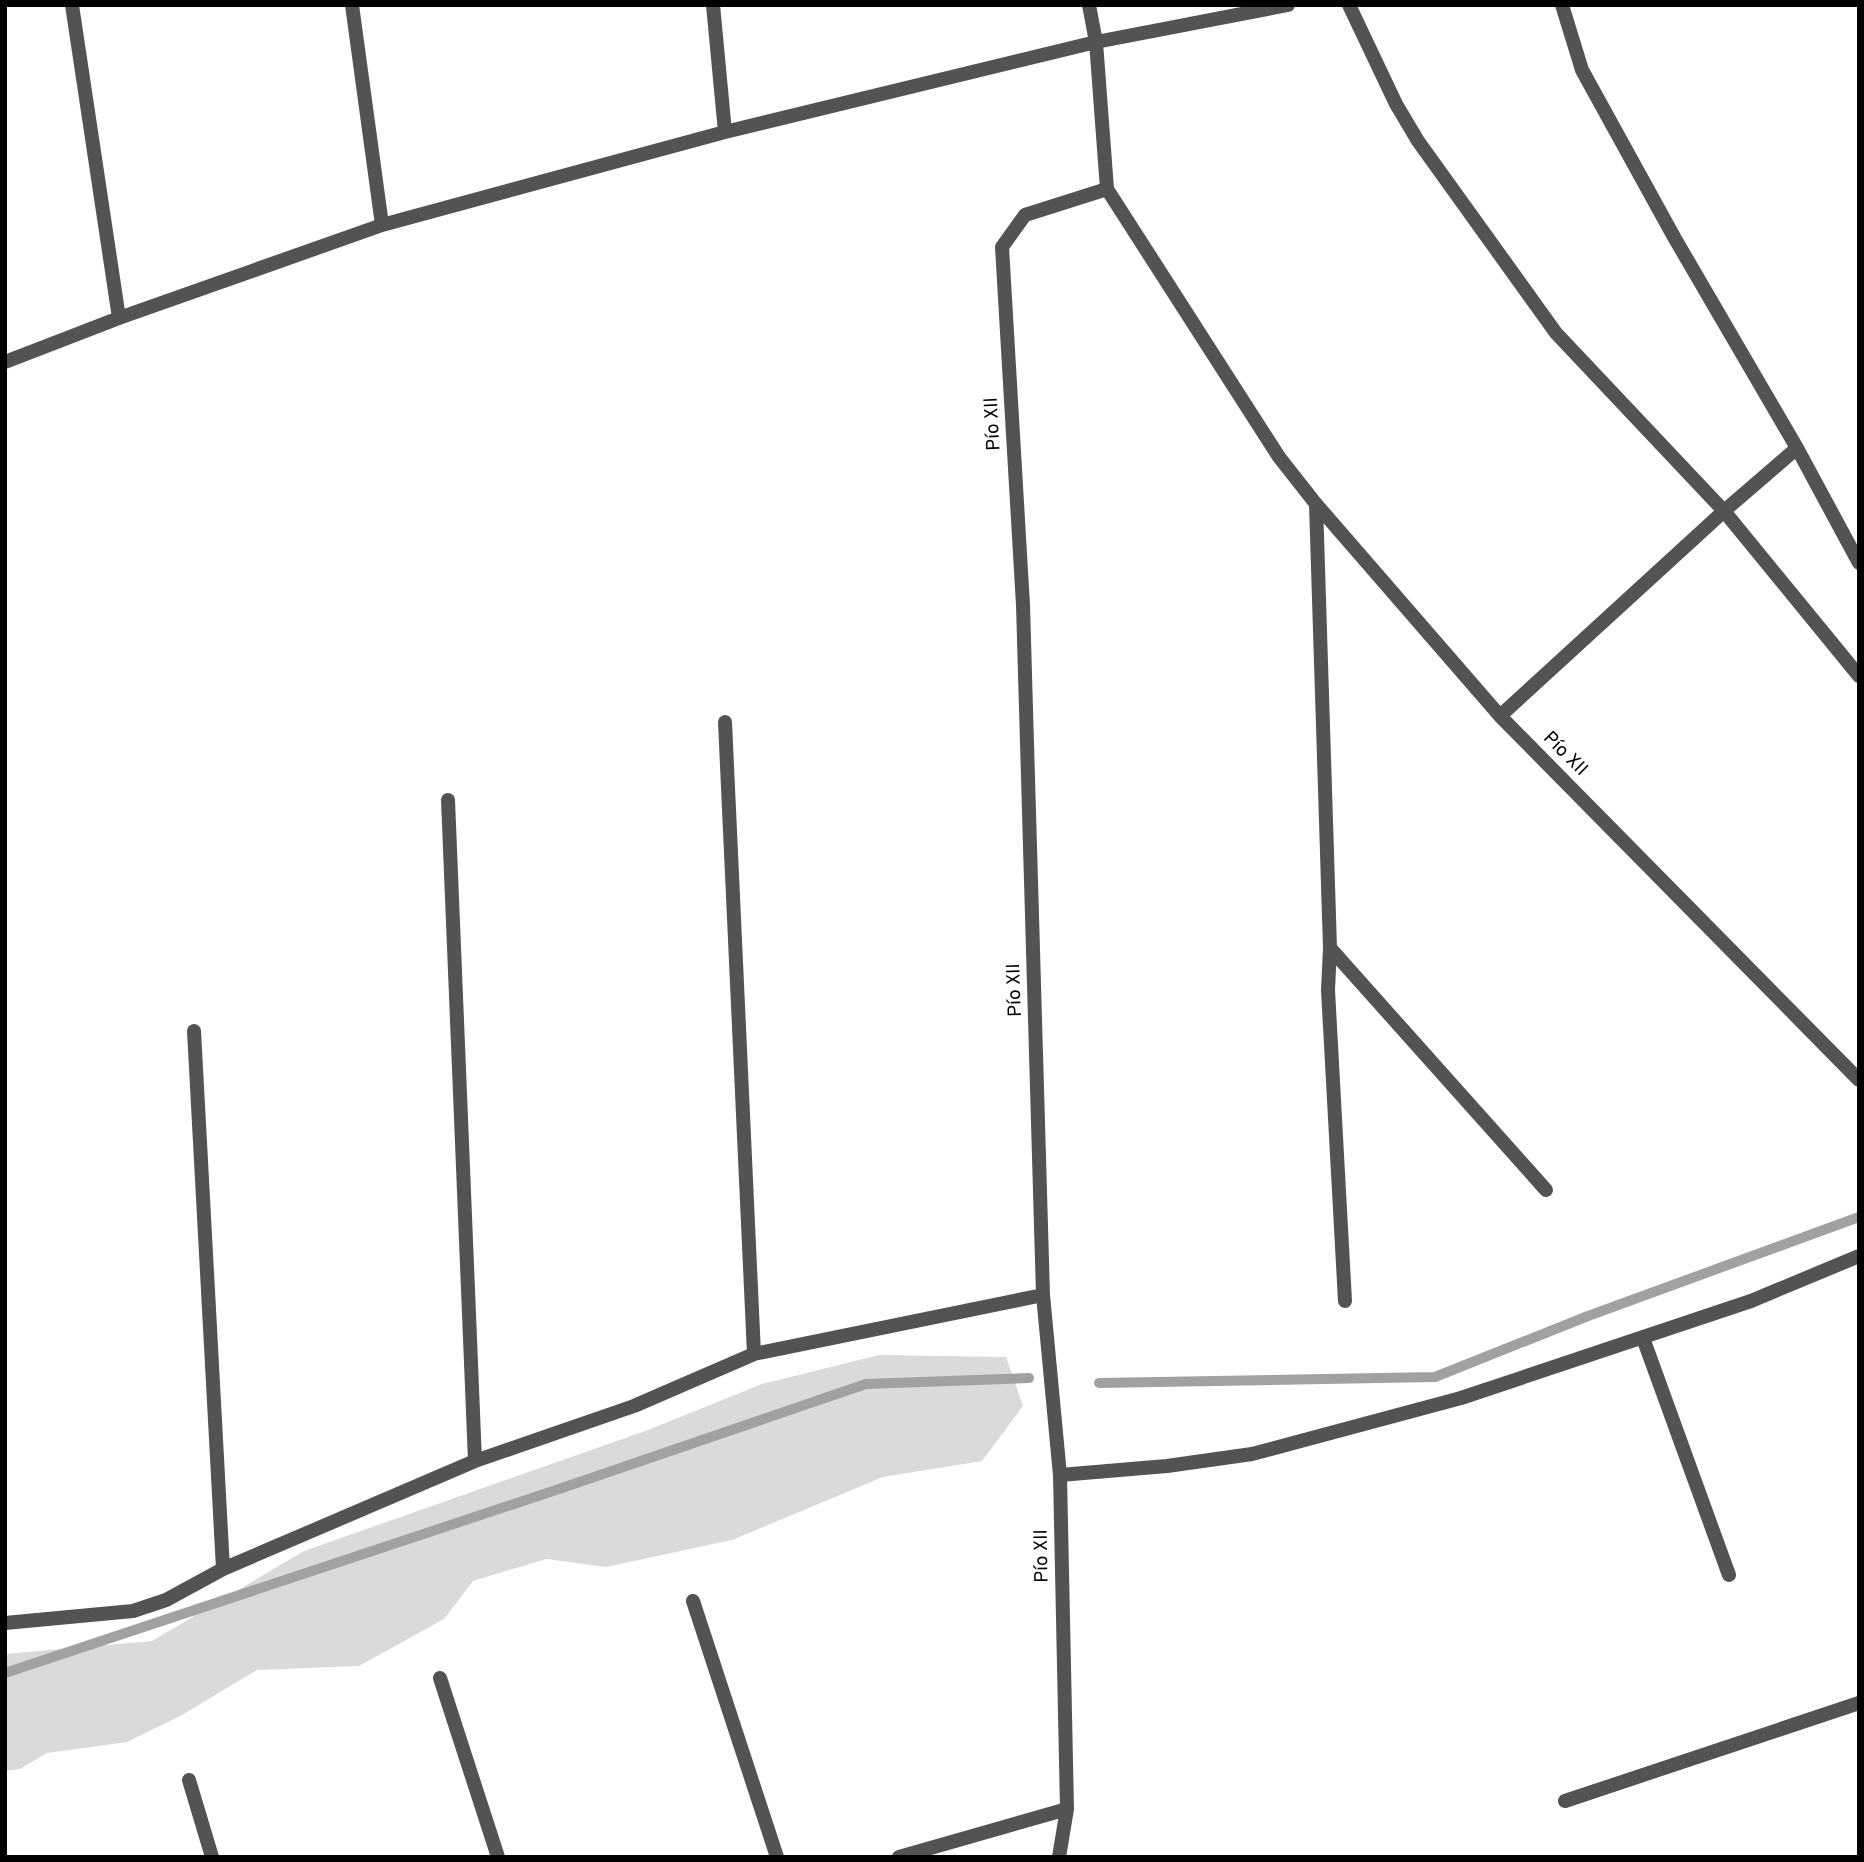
<svg xmlns="http://www.w3.org/2000/svg" width="1864" height="1862" font-family="Overpass,sans-serif">
  <rect width="100%" height="100%" fill="#fff"/>
  <path fill="#dadada" d="M879,1355L1006,1357L1023,1406L982,1461L883,1477L732,1540L606,1567L546,1559L473,1581L444,1619L359,1666L257,1670L182,1715L127,1742L47,1753L20,1769L5,1771V1654L152,1641L304,1551L648,1430L762,1384Z"/>
  <g fill="none" stroke-linecap="round" stroke-linejoin="round">
    <path stroke="#a1a1a1" stroke-width="10" d="M1099,1383L1435,1377L1588,1316L1859,1217
      M5,1673L562,1488L866,1384L1029,1378"/>
    <path stroke="#535353" stroke-width="14" d="M72,5L119,318
      M352,5L382,225
      M713,5L725,132
      M1089,5L1096,42L1107,189
      M5,362L119,318L382,225L725,132L1096,42L1288,5
      M1316,504L1330,948L1328,990L1345,1301
      M1330,948L1546,1190
      M1643,1338L1729,1575
      M693,1601L777,1857
      M440,1678L498,1857
      M189,1780L212,1857"/>
    <path stroke="#535353" stroke-width="14" d="M1349,5L1396,104L1418,141L1556,333L1724,511L1859,676
      M1562,5L1582,70L1674,237L1797,448L1859,563
      M1500,716L1724,511L1797,448
      M725,722L754,1354
      M448,800L475,1461
      M194,1031L223,1569
      M1060,1475L1167,1466L1252,1454L1461,1398L1751,1301L1859,1256
      M5,1623L133,1611L166,1600L223,1569L475,1461L634,1406L754,1354L1043,1295
      M1565,1801L1859,1703
      M899,1857L1067,1809
      M1059,1857L1067,1809L1060,1475L1043,1295L1023,605L1002,247L1025,215L1107,189L1279,457L1316,504L1500,716L1859,1080"/>
  </g>
  <g text-anchor="middle" dominant-baseline="central" stroke-width="5" stroke-linejoin="round" paint-order="stroke">
    <g font-size="19" fill="#000" stroke="#fff">
      <text transform="translate(993 424) rotate(-93)">Pío XII</text>
      <text transform="translate(1565 754) rotate(45)">Pío XII</text>
      <text transform="translate(1015 990) rotate(-92)">Pío XII</text>
      <text transform="translate(1042 1556) rotate(-91)">Pío XII</text>
    </g>
  </g>
  <rect width="1864" height="1862" fill="none" stroke="#000000" stroke-width="14"/>
</svg>
